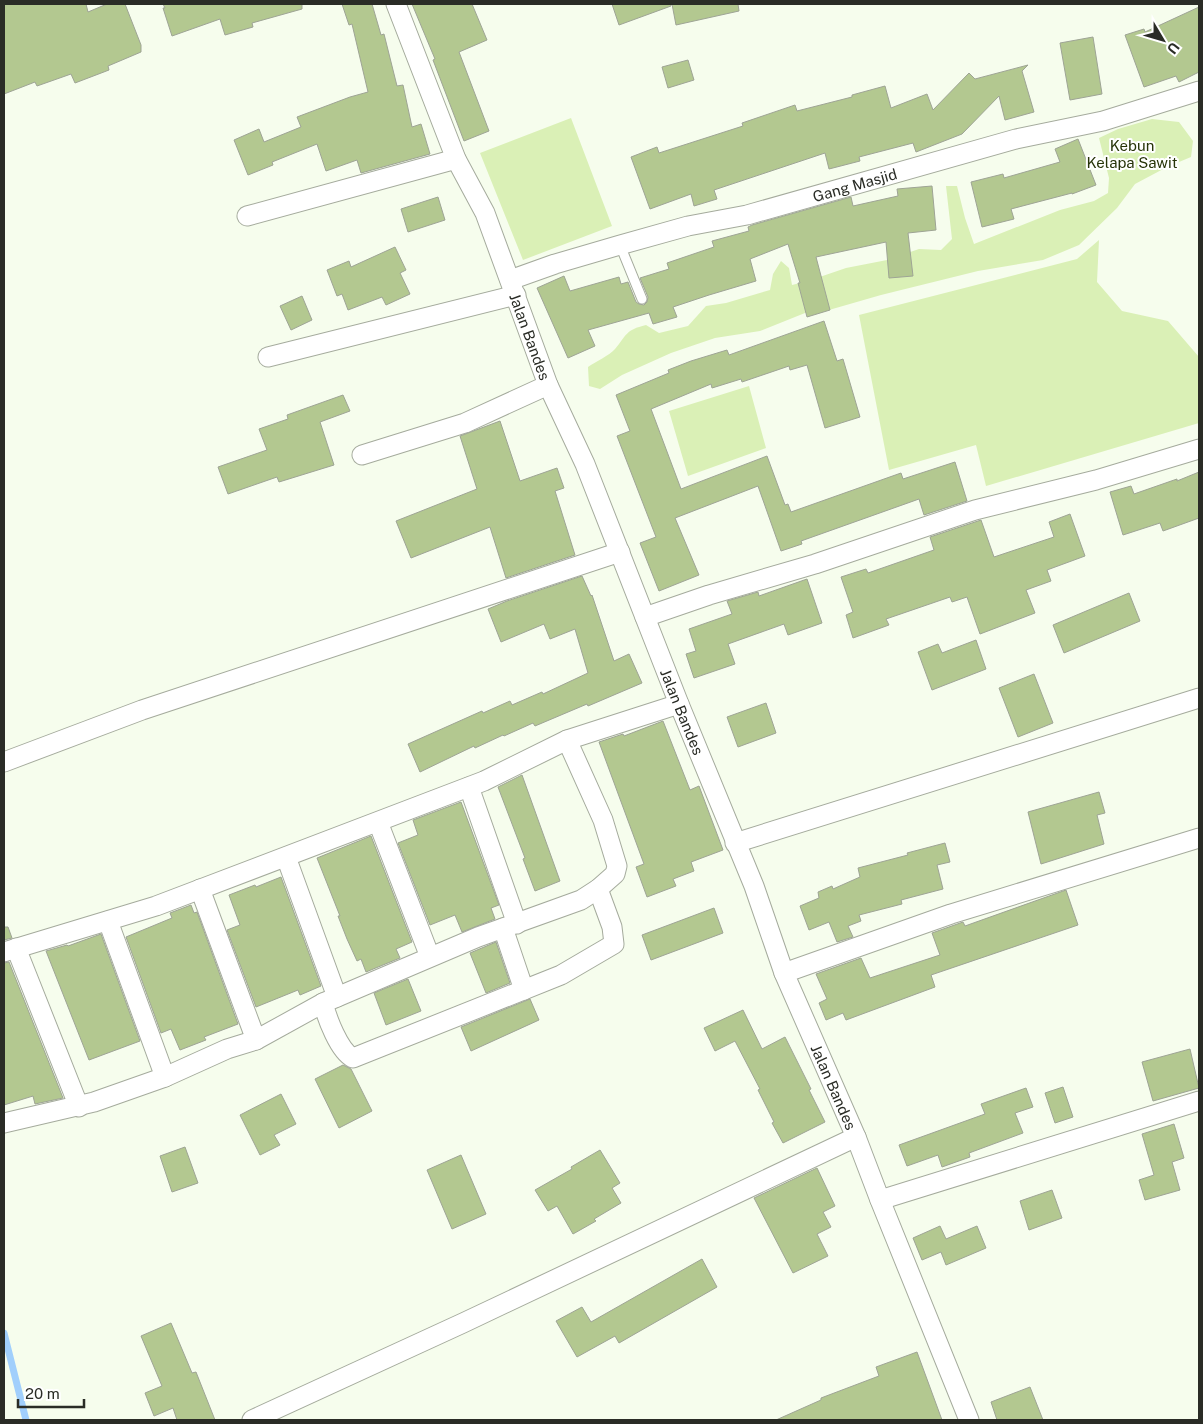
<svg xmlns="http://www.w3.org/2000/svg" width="1203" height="1424" font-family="'Public Sans',sans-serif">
  <rect width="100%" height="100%" fill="#f6fded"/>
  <path fill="#daf0b6" d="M571,118L612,226L523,260L480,153Z
    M1152,119L1179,122L1193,141L1191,157L1167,167L1135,184L1117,208L1079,245L1043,260L978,271L881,295L829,310L805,313L760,331L715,338L671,353L622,375L600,389L589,386L588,367C595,362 610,355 615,349C627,335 625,330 646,325L659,333L688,326L706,306L726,303L770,290L773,274L781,261L789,268L792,285L808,281L846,268L887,260L919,249L941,250L952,239L946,186H957L965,218L974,244L1060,210L1094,201L1108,193L1109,178L1099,138L1118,129Z
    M1099,240L1097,282L1122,311L1168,321L1199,357V423L986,486L976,445L889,470L859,315L1077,259Z
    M749,386L766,448L688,476L669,411Z"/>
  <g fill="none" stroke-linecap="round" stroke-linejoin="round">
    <path stroke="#a1cffc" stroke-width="7" d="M4,1333L26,1420"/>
  </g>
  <path fill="#b3c890" stroke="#9ea495" d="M4,4H86L88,12L107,4H125L141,45V52L108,66L109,70L75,83L71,74L37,86L35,82L4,94Z
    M163,4H302V9L252,23L253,27L225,35L220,19L172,36L163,8H165Z
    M342,4H372L381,35L384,34L397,86L403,85L412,127L421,124L430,154L361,173L357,160L326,171L317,144L272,162L273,165L248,175L234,140L259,129L264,142L301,127L297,117L350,97L368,92L352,24L349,25Z
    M412,4H472L487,40L459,52L489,131L464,141L433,60L435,59Z
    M612,4H671V6L619,25Z
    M672,4H738L739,11L676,25Z
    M1199,7V72L1179,82L1176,76L1144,87L1125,35L1144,29L1145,32Z
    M1093,37L1102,94L1070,100L1060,43Z
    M688,60L694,80L668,88L662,67Z
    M1028,65L1022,71L1034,112L1005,120L999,96L962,134L916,152L913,143L859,157L860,161L829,169L825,153L714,190L717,199L694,206L691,194L650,209L631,157L657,147L659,153L743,126L742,123L795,105L797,111L852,97V95L885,86L891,108L927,94L933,110L969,73L975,79Z
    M1078,139L1096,185L1072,194V193L1011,209L1014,219L982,227L971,182L1003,174L1004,178L1060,162L1055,149Z
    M932,186L936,230L908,233L913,276L889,278L886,242L816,257L830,310L807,317L798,283H800L788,244L750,259L756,281L709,295L673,307L677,317L653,324L649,313L588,330L595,346L568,358L537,288L564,276L570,291L619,277L621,284L628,282L636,302L639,304L644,305L647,302L648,297L640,278L669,269L667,263L714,247L712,241L749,231L748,227L752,225L851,197L853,206L898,196L897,189Z
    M438,197L445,220L408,232L401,209Z
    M395,247L406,270L400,273L410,294L386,305L382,297L348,310L342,294L337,296L327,270L349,261L351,267Z
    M302,296L312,320L291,330L280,306Z
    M824,321L837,361L843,359L860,417L825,428L807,365L790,370L789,366L742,382L741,379L712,388L711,384L651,409L681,489L767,456L785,505L788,504L791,512L901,473L903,479L955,462L967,501L924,515L919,499L801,541L802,544L781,551L758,486L675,518L699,575L659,591L640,543L656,537L617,436L630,431L616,395L669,373L668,370L691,361L727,350L729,355Z
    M343,395L350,411L320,422L334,465L279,482L277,477L228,494L218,467L267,450L259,429L288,419L287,415Z
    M500,421L520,481L557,468L564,488L555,491L575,555L506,578L490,527L411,558L396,521L477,489L460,436Z
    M1199,472V518L1163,531L1160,523L1123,535L1110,492L1131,486L1134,494L1177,479V481Z
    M1070,514L1085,556L1047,570L1051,581L1026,590L1035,613L980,634L967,597L952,602L950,597L886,619L889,625L853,638L846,615L853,612L841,577L866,569L868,573L934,550L930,537L981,520L994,557L1054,537L1049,522Z
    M582,576L591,596L592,595L614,661L629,654L642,683L588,706L587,704L535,726L533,723L504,736L503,735L475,748L474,746L420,772L408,744L482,711L483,713L510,701L512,705L542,692L543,694L588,673L575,629L550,639L544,624L501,642L488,609L507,601Z
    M807,579L822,623L788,635L784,624L728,644L735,664L694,678L686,654L696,651L689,629L732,614L727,601L758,592L759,596Z
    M1129,593L1140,621L1064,653L1053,625Z
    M976,640L986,669L932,690L918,652L938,644L942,653Z
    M1034,674L1053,723L1018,737L999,688Z
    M766,703L776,733L738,747L727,717Z
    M663,721L690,790L699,786L723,850L691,862L694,871L673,879L676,886L647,897L636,867L644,864L599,742L623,734L624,736Z
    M522,775L560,881L535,891L523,859L525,858L498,787Z
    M1099,792L1105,813L1097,815L1104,844L1041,864L1028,812Z
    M461,802L499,905L491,908L495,919L462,932L455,915L430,925L398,843L418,835L413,820Z
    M371,836L412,942L396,949L400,958L366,972L361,959L357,961L347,939L338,916H340L317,858Z
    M945,843L950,862L937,865L943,889L901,900L902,904L859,915L861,921L848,926L853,937L837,942L829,922L809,930L800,906L819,898L818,892L832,886L833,889L860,877L858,868L908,855L907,853Z
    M281,877L321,986L300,995L298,990L256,1007L227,930L240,925L229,895L255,885L256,887Z
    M1066,890L1078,925L931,975L935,987L846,1020L843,1013L826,1020L819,1003L827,999L816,974L861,958L870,978L940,955L932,933L963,922L965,926Z
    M191,905L194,913L197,912L238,1024L204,1037L206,1040L180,1050L171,1029L161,1033L126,937L172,918L170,913Z
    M714,908L723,933L651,960L642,935Z
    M4,927H8L12,938L4,940Z
    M101,934L140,1041L89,1060L46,951L67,945L68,946Z
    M496,942L510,983L486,993L470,953Z
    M9,962L63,1098L35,1104L33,1096L4,1105V963Z
    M408,979L421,1011L386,1025L374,993Z
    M530,999L539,1020L471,1051L461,1027Z
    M743,1010L762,1049L785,1037L811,1089L809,1090L825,1122L783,1143L772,1123L774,1122L758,1090L760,1089L735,1041L715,1051L704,1028Z
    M1190,1049L1199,1088L1153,1101L1142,1062Z
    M343,1065L351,1069L372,1111L339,1128L315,1079Z
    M1063,1087L1073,1117L1055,1123L1045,1093Z
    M1026,1088L1033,1107L1015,1113L1023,1133L969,1153L970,1157L942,1167L938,1155L907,1166L899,1145L985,1114L981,1104Z
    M281,1094L296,1124L274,1135L280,1145L260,1155L240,1115Z
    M1174,1124L1184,1158L1172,1162L1180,1190L1145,1200L1139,1180L1154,1175L1142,1134Z
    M185,1147L198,1183L172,1192L160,1156Z
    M600,1150L620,1183L612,1188L621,1203L594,1219L596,1221L573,1234L557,1206L548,1211L535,1190L572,1169L571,1167Z
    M461,1155L486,1214L452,1229L427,1170Z
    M817,1168L835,1206L823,1212L831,1227L817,1234L828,1256L793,1273L754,1198Z
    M1052,1190L1062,1218L1029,1230L1020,1201Z
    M940,1226L946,1239L977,1226L986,1248L946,1265L941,1252L922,1260L913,1238Z
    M702,1259L717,1287L619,1343L615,1336L577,1357L556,1321L582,1307L591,1322Z
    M171,1323L192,1373L196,1372L215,1420H177L173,1408L154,1416L145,1393L162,1386L141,1336Z
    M917,1352L942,1420H776L821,1400V1398L879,1376L876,1367Z
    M1030,1387L1043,1420H997L991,1402Z"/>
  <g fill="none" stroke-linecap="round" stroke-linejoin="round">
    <g stroke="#a5ab9d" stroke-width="11">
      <path id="service" d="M620,245L642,299"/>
    </g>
    <g stroke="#a5ab9d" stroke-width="21">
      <g id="minor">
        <path id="s1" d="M396,4L456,159L485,213L548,385L585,464L679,704L754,886L784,973L856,1137L880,1200L969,1420"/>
        <path d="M247,216L456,159"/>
        <path id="s2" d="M510,280L555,264L620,245L688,226L747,215L1016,139L1103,121L1199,91"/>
        <path d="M268,357L516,295"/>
        <path d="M362,455L465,423L548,385"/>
        <path d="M645,617L709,595L815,564L975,510L1096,480L1199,449"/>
        <path d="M4,762L142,710L620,552"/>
        <path d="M469,787L517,924"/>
        <path d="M378,822L430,957"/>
        <path d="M735,843L1199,698"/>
        <path d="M286,857L337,997"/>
        <path d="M200,889L256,1040"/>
        <path d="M108,921L165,1077"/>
        <path d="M503,928L524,990"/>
        <path d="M16,948L79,1107"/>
        <path d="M4,952L156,906L484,781L567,740L679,704"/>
        <path d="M784,973L951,914L1199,838"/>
        <path d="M323,1003C327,1018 339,1051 353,1058L561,975L614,944L612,927L598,889"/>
        <path d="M4,1123L94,1102L165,1077L227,1049L256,1040L323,1003L478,937L581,900L598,889L615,874L617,866L603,820L567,740"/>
        <path d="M880,1200L1199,1101"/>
        <path d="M252,1420L463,1323L856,1137"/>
      </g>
    </g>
    <use href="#service" stroke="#fff" stroke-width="9"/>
    <use href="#minor" stroke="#fff" stroke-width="19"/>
  </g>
  <g text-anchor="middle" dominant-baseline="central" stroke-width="4" stroke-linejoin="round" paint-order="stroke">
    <g font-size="15" fill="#273409" stroke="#fff">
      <text x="1132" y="145">Kebun<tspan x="1132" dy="17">Kelapa Sawit</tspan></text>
    </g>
    <g font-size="15" fill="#2a2c26" stroke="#fff">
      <text stroke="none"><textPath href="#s2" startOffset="358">Gang Masjid</textPath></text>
      <text stroke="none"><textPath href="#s1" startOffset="359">Jalan Bandes</textPath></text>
      <text stroke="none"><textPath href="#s1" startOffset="764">Jalan Bandes</textPath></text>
      <text stroke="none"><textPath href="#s1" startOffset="1169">Jalan Bandes</textPath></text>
    </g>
  </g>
  <rect width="1203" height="1424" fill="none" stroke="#2a2c26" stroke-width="10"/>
  <g transform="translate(1163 40) rotate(128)" stroke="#ffffff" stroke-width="4" paint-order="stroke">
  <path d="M0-4L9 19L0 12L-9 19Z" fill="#2a2c26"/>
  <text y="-8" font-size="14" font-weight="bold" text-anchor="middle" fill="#2a2c26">U</text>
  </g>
  <path d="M18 1399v8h66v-8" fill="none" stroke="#2a2c26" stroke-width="2.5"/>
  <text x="25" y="1399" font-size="15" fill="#2a2c26" stroke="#ffffff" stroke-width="4" paint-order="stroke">20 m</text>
</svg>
